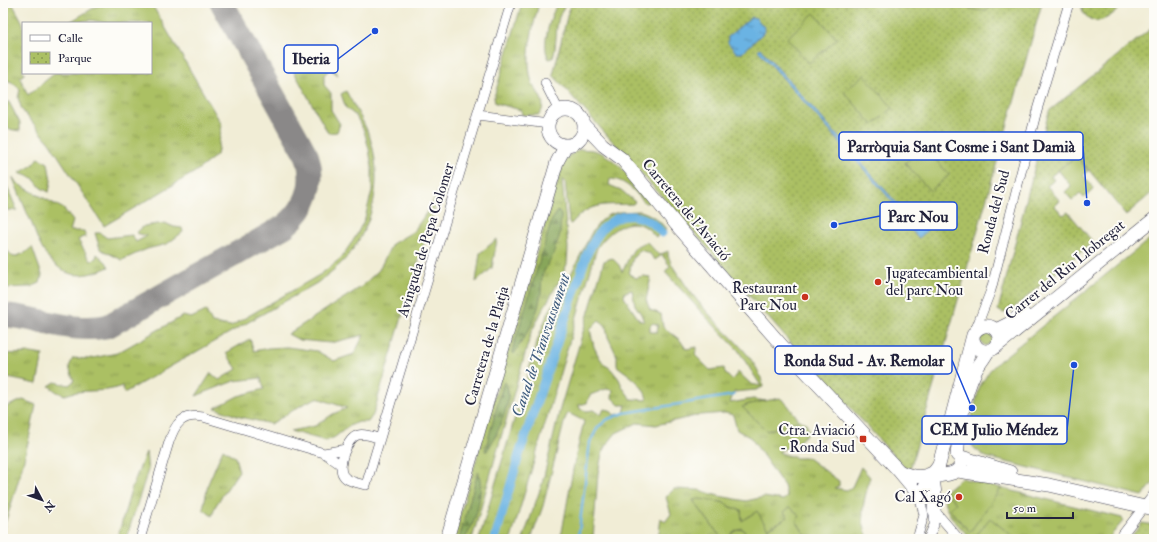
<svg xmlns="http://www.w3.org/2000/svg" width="1157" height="542" font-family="'IM FELL Double Pica',serif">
  <defs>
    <pattern id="grass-tufts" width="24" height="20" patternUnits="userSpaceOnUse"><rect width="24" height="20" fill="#abc064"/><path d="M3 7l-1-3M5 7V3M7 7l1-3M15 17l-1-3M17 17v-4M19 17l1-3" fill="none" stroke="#8b9c54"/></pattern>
    <pattern id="forest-firs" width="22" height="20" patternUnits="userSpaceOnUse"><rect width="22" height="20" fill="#88a65a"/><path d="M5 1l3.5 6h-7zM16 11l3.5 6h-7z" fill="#6f874c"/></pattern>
    <pattern id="park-dots" width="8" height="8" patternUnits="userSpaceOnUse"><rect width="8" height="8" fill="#abc064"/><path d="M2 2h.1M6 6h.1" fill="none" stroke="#8b9c54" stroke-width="1.8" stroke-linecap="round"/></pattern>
    <pattern id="water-ripples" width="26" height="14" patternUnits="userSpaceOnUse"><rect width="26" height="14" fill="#6bb3e3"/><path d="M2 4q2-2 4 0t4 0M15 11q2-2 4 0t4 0" fill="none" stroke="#5891b9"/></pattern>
  </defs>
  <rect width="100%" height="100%" fill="#fdfcf7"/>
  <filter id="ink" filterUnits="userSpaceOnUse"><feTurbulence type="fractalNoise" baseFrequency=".025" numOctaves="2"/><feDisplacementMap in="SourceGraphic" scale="8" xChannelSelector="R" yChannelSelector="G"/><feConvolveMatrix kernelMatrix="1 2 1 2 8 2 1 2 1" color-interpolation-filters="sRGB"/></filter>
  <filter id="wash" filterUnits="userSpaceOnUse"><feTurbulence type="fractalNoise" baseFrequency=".012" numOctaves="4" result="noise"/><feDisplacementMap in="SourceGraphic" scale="16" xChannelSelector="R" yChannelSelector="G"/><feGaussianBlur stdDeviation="0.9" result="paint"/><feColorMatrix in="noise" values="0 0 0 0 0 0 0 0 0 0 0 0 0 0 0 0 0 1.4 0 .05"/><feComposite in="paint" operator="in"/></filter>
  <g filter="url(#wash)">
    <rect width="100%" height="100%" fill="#f1edd6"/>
    <path fill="url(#grass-tufts)" stroke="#667150" fill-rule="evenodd" d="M3,3H12L23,23V73H25L20,78L28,95L55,73H151V23H107L90,20L68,23L102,3H151L222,125L217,155L195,172L104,226L49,142L22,110L18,98L20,89L10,81L3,82Z
      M522,3H539C533,27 525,54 531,79C534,91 550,102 539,115H522L521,110L495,103L494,97Z
      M557,3H566C564,8 561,12 559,17C555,31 557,45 553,58L549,59C540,44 551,18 557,3Z
      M299,53L319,58L329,57L338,75L330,69L324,75V85L331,93V110L340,124L337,132L328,133L288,61L290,56Z
      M346,91C354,106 364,121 370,138C382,175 376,217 353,249C344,263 330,273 317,283L124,393L122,386C104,394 83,388 65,395L57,392L49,386L55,382L69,385L74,381L69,367L73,358L88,359L117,353L183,316L191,318L206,311L212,323L231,326L321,274L341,258L356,236L365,218L372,191V168L369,149L364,131L356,116L346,108L341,94Z
      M3,101L9,102L20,123V131L3,128Z
      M580,149C585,150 591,149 596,151C617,157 638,187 652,202L645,203C635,192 625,179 610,179L609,185L621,190L635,202L633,204C606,206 591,200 571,224L569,223L565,181L562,179L568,248L567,264L561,278L543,309L531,333L472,539H453L563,163L568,156Z
      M39,158L48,163L51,181L49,192L41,188L33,178L19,173L33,165L36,160Z
      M13,178L20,185L64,209L73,221L70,231H84L86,237H83L78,240L91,261L96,258L97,254L106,262L109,267C97,272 84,277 71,274C61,271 50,261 44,252C39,244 35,233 32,224C25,209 19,193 13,178Z
      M3,180H4L17,210H3Z
      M441,186L373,415L368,422H359L349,426L335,437L326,441L290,431L315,426L333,414L347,408L317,398L305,403L271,424L240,417L215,408L238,396L264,389L261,378L234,381L196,396L211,373L219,380L237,369L226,353L250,339L254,351L268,348L287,347L317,351L334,361L354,354L364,335L330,343L299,340L288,334L361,287L379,270L392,244L414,231L430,207Z
      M640,211C651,214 659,220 666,229L656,237C653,235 651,231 647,228C629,214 607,233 597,248L511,539H479L538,339L547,315L568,280L592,232L600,222L608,215L619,212Z
      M165,223L174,227L182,228L183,232L167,244L147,249L122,260L100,249L95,233H100L107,238L132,235L136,242L147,236L136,233L144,226Z
      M497,239L492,268L476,282L480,253Z
      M647,242L659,255L668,251C668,261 675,270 681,278C689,291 699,303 709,314C726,334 760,359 763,387L756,390L734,392L730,403L753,399L766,401L750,404L767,431L799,420L806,423L809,432L798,442L778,452L796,458H808L839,481V486L834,488L847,490L852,487L861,467L870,477C865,499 857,517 869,539H808L796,521L788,517L768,529L742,521L741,510L730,507L722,502L693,500L722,539H658L661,518L665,522L671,514L666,497L674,489L699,490L719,496L746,501L764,497L783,500L787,497L784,486L751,438L737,430L733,415L725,413L700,415L656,425L637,423L616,433L608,443L602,454L598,473L593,539H559L562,532L574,464L584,421L568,413L565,419L543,506L531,539H523L542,484L560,409L604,261L612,258L619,265L622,272C626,265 632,249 637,246C640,244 644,243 647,242ZM640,250L649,253L655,260L662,255L670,266L665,272L704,315L738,350L761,386L751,384L738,372L732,380L725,373L724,368L710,370L695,355L697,347L686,349L680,340L663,327L661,314L650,310L646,300L651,277L643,276L636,278L629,274L633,258ZM632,290L635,305L641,314L644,322L639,320L624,297L625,292ZM599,320L606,326L608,337L617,356V366C629,375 645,385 647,400L631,399L623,388L619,379L611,369L604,364L599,357L594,347L590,329ZM653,323L658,325L657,332H650V326ZM606,389L613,390L612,398L619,405H626L624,413L614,415L610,410L604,409L601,415L593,410L587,411L580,409L579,405L587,403L590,395Z
      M3,246L13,257L25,253L32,247L42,275L40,283L31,287L3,288Z
      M989,330L994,341L986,346L980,342V334Z
      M31,353L43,355L37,384L3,377V354Z
      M23,400L36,405C28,447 17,489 3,529V408Z
      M223,449L235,457L239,471L216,505L212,516L203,509L208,484Z
      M146,452L148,470L126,539H117L132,487Z
      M1001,488L1122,518L1123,521L1108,539H971C959,525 940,511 945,491L956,503L949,509L970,531Z
      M742,528L750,539H727L733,532Z"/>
    <path fill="url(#forest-firs)" stroke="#55644a" d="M558,211L561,215L560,234L553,255L542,275L541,293L538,308L531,326L514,354L512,351L552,220Z
      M505,382C516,397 496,437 487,451H485L503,384Z
      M478,472C485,489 476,525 464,539H459Z"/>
    <path fill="url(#park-dots)" stroke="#667150" d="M571,3H1042L909,473L816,369L802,356L697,236L553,75L570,4Z
      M1081,3H1126C1116,11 1103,26 1090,19C1083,15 1082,10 1081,3Z
      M1154,26V191L1126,215L1077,156L1051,176L1054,180L1047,186L1060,201L1055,206L1063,215L1068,212L1093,242L1010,311L1003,313L998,310L1049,111Z
      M1142,523L1154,525V535L1151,539H1129Z"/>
    <path fill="#abc064" stroke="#667150" d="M962,3H997C988,13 972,13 962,3Z
      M814,13L837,39L809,63L787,38Z
      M864,75L893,108L873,125L844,92Z
      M924,146L949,175L930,191L905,163Z
      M1077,156L1088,171L1083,175L1094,189L1084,198L1080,193L1072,200L1065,192L1071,186L1058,170Z
      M1151,238L1154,242V482L1143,496L986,457L975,449L969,441L968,430L980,386L990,370L998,362Z
      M780,398L787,404L799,420L767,431L742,407L750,404Z
      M961,478L1001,488L970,532L949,509L956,503L945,491Z
      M699,499L722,502L730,507L741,510L742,521L757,511L768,529L788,517L784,512L790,507L800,516L796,521L808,539H759L758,538L750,539L742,528L733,532L727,539H722L693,500Z
      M990,518L1016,539H979L976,536Z"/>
    <path fill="url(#water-ripples)" stroke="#466a8f" d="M751,17L756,18L764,27V32L742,53H737L728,43V37Z
      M760,48L908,216L906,217L758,50Z
      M920,223L927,231L919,238L911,230Z"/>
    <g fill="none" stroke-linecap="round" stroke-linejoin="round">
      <path stroke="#6bb3e3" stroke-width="2.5" d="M578,539L590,442L598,427L608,419L624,413L734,395"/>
      <path stroke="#6bb3e3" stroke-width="9" d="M495,539L519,455L587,254C592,244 597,234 604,227C623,209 647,214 662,233"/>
      <path stroke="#8a8888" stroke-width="24" d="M3,315C38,317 73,334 108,326L285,226C307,208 316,184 307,156L222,3"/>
    </g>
  </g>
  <g filter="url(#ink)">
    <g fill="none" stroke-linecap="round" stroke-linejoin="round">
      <g stroke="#414052" stroke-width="10">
        <path id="street" d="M545,83L559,111
          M478,115L549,124
          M975,331L991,290L1037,110L1069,3
          M380,439C374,437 365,433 358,435C347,438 337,466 343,475C347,482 359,483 366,485L511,3
          M341,465L324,453L346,449
          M934,510L959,539
          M140,539L169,442C175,424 182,413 203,417L324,453
          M917,539L924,515L919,495
          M928,539L934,525V510
          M1119,539L1154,494"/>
      </g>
      <g stroke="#414052" stroke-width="14">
        <path id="secondary" d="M548 127a18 18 0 1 1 36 0a18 18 0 1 1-36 0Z
          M584,125L603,145L622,159L680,229L784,348L899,471L919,495
          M996,330L1010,323L1023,313
          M973,339C975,349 984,354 993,349L1154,219
          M957,455C960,428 962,398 975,372C978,365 984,359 988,351
          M958,456L1010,472
          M899,471C909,476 920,479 930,474C934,473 937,468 939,465L973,335C983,316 1007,330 996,347
          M958,471L1049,485L1154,509
          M933,478L935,494L934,510
          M919,495C923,490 928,481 934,478C943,473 957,477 961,464
          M447,539L557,162L566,145"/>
      </g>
      <use href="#street" stroke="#fff" stroke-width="9"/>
      <use href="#secondary" stroke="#fff" stroke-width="13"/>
    </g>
  </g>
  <g fill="#c8321e" stroke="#fdfcf7" stroke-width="1.5">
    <circle cx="878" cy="282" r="4"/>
    <circle cx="805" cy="297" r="4"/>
    <rect x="859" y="435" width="8" height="8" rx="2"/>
    <circle cx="959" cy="497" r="4"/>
  </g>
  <g text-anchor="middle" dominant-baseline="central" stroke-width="4" stroke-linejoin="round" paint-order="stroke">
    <g font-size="15" fill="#22223b" stroke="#fdfcf7">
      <text transform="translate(686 210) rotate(50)">Carretera de l'Aviació</text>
      <text transform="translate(994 212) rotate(-75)">Ronda del Sud</text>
      <text transform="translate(426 240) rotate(-73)">Avinguda de Pepa Colomer</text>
      <text transform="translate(1065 270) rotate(-39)">Carrer del Riu Llobregat</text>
      <text transform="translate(487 346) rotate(-74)">Carretera de la Platja</text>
    </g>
    <g font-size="15" fill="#22223b" stroke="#fdfcf7" text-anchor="end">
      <text x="886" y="273" text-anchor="start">Jugatecambiental<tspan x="886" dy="17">del parc Nou</tspan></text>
      <text x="797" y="288">Restaurant<tspan x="797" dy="17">Parc Nou</tspan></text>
      <text x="855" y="430">Ctra. Aviació<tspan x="855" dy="17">- Ronda Sud</tspan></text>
      <text x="951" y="497">Cal Xagó</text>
    </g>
    <g font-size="16" font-style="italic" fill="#3f5c7e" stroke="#fdfcf7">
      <text transform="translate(541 345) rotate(-71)">Canal de Transvassament</text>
    </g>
  </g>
  <path fill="none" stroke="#1d4ed8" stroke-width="1.5" d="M375 31L338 59M1087 203L1083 146M834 225L880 216M972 408L952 360M1074 365L1067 430"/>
  <g fill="#1d4ed8" stroke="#fdfcf7" stroke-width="1.5">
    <circle cx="375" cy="31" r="4"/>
    <circle cx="1087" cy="203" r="4"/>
    <circle cx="834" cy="225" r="4"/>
    <circle cx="972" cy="408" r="4"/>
    <circle cx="1074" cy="365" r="4"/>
  </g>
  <g fill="#fdfcf7" stroke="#1d4ed8" stroke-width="1.5">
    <rect x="284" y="45" width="54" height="28" rx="4"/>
    <rect x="839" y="132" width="244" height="28" rx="4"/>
    <rect x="880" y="202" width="77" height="28" rx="4"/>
    <rect x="775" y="346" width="177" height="28" rx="4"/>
    <rect x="922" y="416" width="145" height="28" rx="4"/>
  </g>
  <g font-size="16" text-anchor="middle" font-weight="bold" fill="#22223b">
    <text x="311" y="64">Iberia</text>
    <text x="961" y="152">Parròquia Sant Cosme i Sant Damià</text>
    <text x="918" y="222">Parc Nou</text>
    <text x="864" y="366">Ronda Sud - Av. Remolar</text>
    <text x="994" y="435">CEM Julio Méndez</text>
  </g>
  <rect width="1157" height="542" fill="none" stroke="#fdfcf7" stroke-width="16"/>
  <rect x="22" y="22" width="130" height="52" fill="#fdfcf7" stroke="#a5a5ac"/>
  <rect x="30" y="35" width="20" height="6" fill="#ffffff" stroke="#a5a5ac"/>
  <text x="58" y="42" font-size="12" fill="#22223b">Calle</text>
  <rect x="30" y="52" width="20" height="12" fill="url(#park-dots)" stroke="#a5a5ac"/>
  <text x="58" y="62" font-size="12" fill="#22223b">Parque</text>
  <g transform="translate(42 500) rotate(131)" stroke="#fdfcf7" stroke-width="3" paint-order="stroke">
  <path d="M0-3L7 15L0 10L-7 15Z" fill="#22223b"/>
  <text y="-6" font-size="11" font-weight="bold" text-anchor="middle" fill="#22223b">N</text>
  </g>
  <path d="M1007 512v6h66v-6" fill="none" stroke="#22223b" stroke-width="2"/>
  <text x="1013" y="512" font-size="12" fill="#22223b" stroke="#fdfcf7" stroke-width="3" paint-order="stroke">50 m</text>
</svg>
